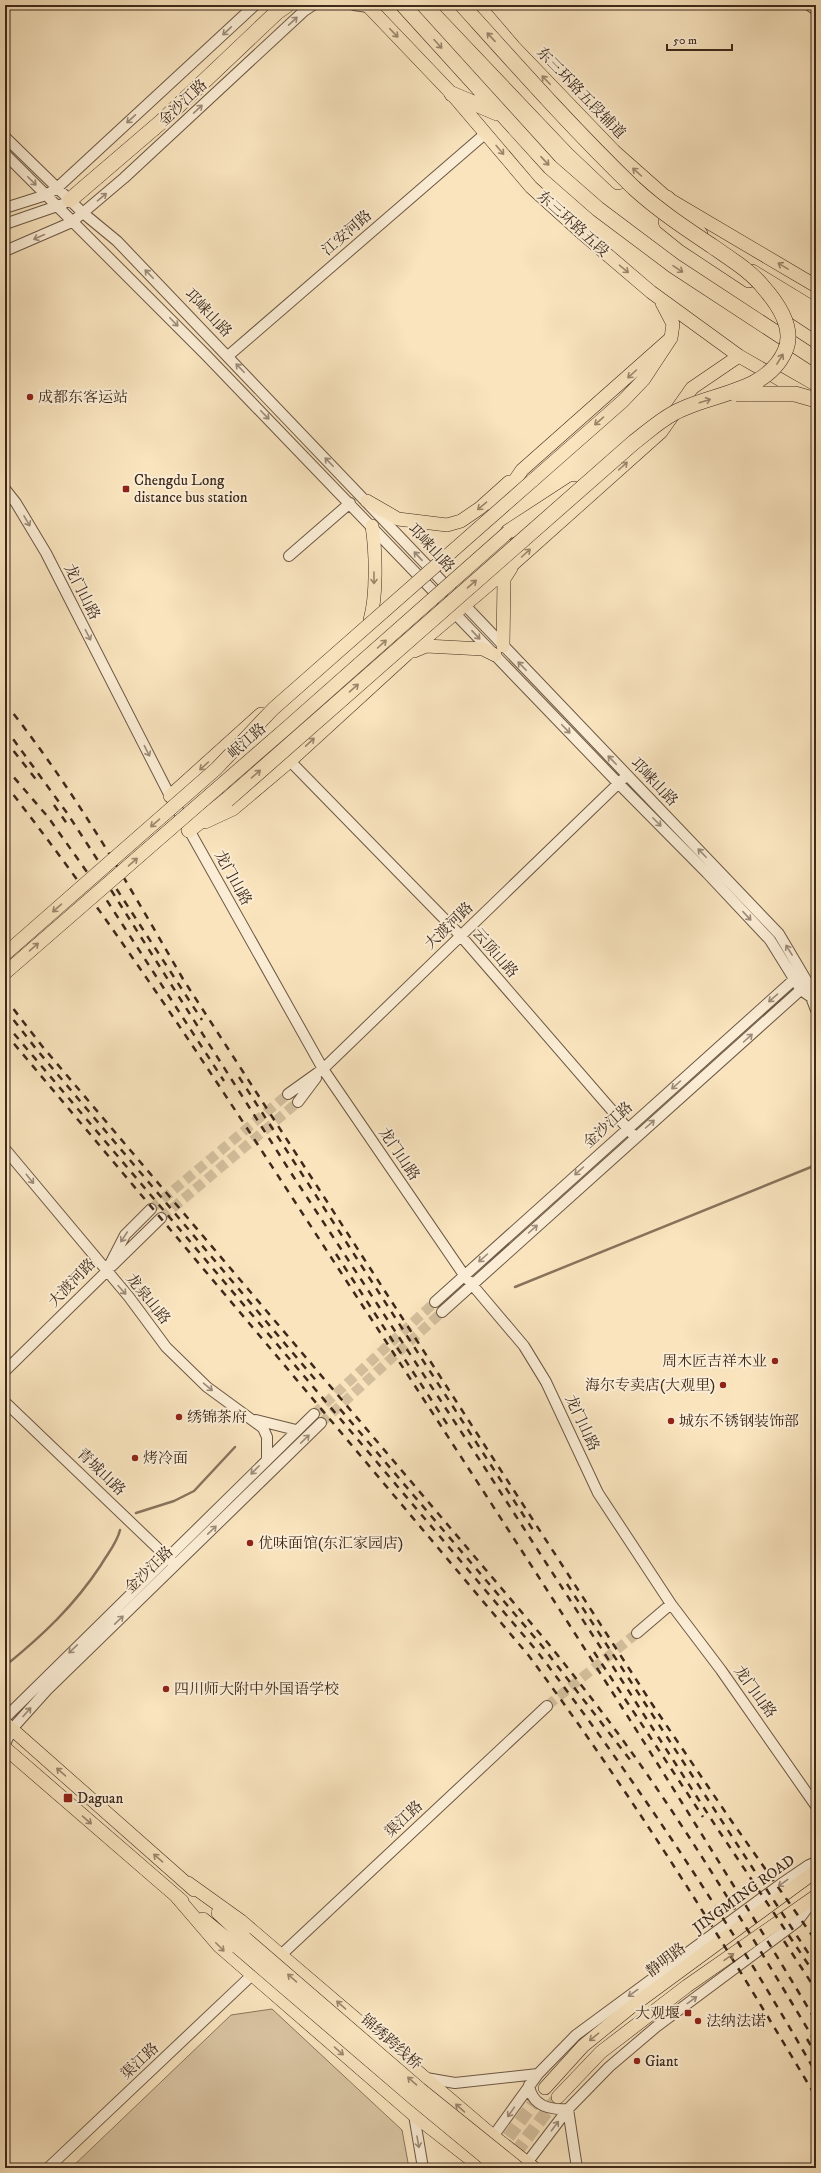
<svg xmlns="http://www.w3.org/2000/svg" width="821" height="2173" font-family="'IM FELL DW Pica','Noto Serif SC',serif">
  <rect width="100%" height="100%" fill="#f9e4be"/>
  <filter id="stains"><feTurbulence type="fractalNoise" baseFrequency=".005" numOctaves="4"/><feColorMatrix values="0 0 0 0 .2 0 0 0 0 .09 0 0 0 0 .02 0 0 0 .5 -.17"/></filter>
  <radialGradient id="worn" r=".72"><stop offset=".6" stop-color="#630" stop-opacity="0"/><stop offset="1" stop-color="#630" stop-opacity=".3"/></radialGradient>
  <path fill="#d9c4a2" stroke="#8b765e" d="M272,2009L402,2130L409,2168H71L231,2015Z"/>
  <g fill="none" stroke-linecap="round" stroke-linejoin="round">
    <path stroke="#87735c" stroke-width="2.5" d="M515,1287L816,1165
      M136,1513L174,1501L194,1491L235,1447
      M5,1666C43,1635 74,1606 101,1565C108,1553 117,1543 120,1530"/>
    <path stroke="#d3bf9d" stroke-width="10" stroke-dasharray="10 5" stroke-linecap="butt" d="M151,1209L288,1094
      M161,1218L298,1102
      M314,1414L435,1302
      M321,1423L442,1312
      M547,1706L637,1633"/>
    <path stroke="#d3bf9d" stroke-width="13" stroke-dasharray="13 6" stroke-linecap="butt" d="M497,2152L545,2088
      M504,2168L558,2097"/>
    <g stroke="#6c5844" stroke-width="12">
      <path id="minor" d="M354,5L368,7
        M809,5L816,10
        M5,137L83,213L117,241L779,934L808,983L811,997L816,1010
        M5,154L205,354L618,783L707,873L770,940L801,990L811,997
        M5,208L46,195L57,188L255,5
        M5,224L63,204
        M5,251L72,222L124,178L304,11L313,5
        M228,356L486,133
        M5,489L16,503L46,553L170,796L323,1069L464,1275L524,1346L546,1382L598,1493L671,1604L721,1670L816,1806
        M289,556L350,503
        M290,761L460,935L635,1137
        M288,1094L323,1069L623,779
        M298,1102L316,1078
        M5,1149L129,1297L166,1347L207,1387L263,1428L267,1437V1458
        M112,1266L161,1218
        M435,1302L798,976
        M442,1312L805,986
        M5,1371L106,1272L125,1235L151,1209
        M5,1402L171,1561
        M256,1420L296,1430
        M637,1633L671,1604
        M5,1718L314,1414
        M5,1744L12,1729L47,1690L321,1423
        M282,1954L547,1706
        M426,2078L455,2083L538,2074
        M529,2085C532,2106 549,2110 568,2109L577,2168
        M414,2115L423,2168
        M489,2142L538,2074L576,2035L781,1884L809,1865L816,1862
        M48,2168L252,1975
        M523,2168L568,2109L609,2067L656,2027L797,1922L812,1902"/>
    </g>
    <g stroke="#3d291b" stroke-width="14">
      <path id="major" d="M367,5L452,94L531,187L583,234L651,292L739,356L807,395
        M478,5L514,47L614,151L667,198L816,286
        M532,481L623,401L644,379L671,338L673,324L662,303
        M367,501L398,519L447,525L461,521L480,508L509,482
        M495,509L522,470L671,338
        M370,620C377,596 376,551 372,526
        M503,646L504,579L511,568
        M414,651L426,646L483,649L495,655
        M170,796L261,714
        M205,822L233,809L290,761L407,654L512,565L661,432L692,388L739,356
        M5,1723L194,1890
        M5,1748L182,1901
        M188,1883L241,1921L493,2136L534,2168
        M176,1896L219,1946L414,2115L482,2168
        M218,1913L245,1938
        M203,1919L237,1947
        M545,2088L583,2046L631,2007L816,1871
        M558,2097L601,2052L687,1986L816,1896"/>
    </g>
    <g stroke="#3d291b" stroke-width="16">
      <path id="highway" d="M403,5L550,167L598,209L674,266L816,359
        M446,5L578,144L618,182
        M452,94L497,113
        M667,198L700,234
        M70,200L161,122L277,12L287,5
        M666,222L687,239L749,280
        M752,272L816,311
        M769,294L816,325
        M508,532L574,489
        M189,830L227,800"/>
    </g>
    <use href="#minor" stroke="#fbedd5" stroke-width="10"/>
    <use href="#major" stroke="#f9e4be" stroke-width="13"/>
    <use href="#highway" stroke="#f9e4be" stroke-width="15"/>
    <path stroke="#3d291b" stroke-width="2.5" stroke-dasharray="7 7" stroke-linecap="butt" d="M5,703C74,789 128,884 183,979L652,1704L728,1816L816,1941
      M5,728L67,813L202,1020
      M5,740L38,782
      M5,767L48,817L104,896L224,1081
      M5,784C138,954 252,1137 370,1317C522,1550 673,1783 816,2021
      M54,805L70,828
      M111,890L293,1176L483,1465L715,1825L816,1976
      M5,998L42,1046L547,1642C580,1683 612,1724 642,1767C704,1856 760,1950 816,2043
      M5,1009L37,1050L319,1384
      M5,1023L536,1650C639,1784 732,1926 816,2073
      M5,1033L529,1656C634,1797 726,1946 816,2097
      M239,1077L535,1533
      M336,1254L449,1427
      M340,1409L542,1646L634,1765
      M567,1584L816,1965
      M594,1652L703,1817
      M784,1941L816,1990
      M807,2039L816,2054"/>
    <g stroke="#3d291b" stroke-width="14" stroke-linecap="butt">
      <path id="major-bridge" d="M5,954L216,769L273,709L532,481
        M5,973L290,725L508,532
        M245,1938L420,2089L518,2168
        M237,1947L412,2097L498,2168"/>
    </g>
    <g stroke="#3d291b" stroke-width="16" stroke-linecap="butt">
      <path id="highway-bridge" d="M736,394H795L816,400
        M227,800L633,443C646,433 659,421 674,413C709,393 766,394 785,351C795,329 778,304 764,288C751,271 729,258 712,246C685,228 658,210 634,188C574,130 518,67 462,5"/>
    </g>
    <use href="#major-bridge" stroke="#f9e4be" stroke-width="13"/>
    <use href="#highway-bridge" stroke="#f9e4be" stroke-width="15"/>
  </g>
  <defs><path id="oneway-shaft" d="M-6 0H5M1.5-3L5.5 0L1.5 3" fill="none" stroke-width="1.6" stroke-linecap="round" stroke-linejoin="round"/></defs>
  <g stroke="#9c8b78">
    <use href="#oneway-shaft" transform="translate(293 21) rotate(-43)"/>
    <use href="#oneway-shaft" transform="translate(227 31) rotate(137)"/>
    <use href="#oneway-shaft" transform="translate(198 109) rotate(-43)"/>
    <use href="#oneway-shaft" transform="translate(131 119) rotate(137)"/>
    <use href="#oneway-shaft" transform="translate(32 181) rotate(45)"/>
    <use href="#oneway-shaft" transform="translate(102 197) rotate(-40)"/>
    <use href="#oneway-shaft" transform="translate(39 237) rotate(156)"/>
    <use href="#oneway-shaft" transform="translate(149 274) rotate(-134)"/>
    <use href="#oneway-shaft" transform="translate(174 322) rotate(46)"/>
    <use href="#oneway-shaft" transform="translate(240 368) rotate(-134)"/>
    <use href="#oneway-shaft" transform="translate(265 415) rotate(46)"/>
    <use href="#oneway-shaft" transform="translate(329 462) rotate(-134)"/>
    <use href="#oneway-shaft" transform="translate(27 521) rotate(60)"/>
    <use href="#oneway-shaft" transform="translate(418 556) rotate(-133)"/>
    <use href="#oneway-shaft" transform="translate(88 635) rotate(63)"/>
    <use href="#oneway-shaft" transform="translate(476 635) rotate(47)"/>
    <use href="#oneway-shaft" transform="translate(522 666) rotate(-134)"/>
    <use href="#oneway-shaft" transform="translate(566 729) rotate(46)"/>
    <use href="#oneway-shaft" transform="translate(147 751) rotate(63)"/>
    <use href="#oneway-shaft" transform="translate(612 760) rotate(-134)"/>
    <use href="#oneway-shaft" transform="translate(657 822) rotate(45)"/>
    <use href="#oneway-shaft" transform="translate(702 853) rotate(-134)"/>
    <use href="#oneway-shaft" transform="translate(747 916) rotate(47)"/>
    <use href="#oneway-shaft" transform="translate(789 950) rotate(-122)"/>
    <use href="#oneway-shaft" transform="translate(773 998) rotate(139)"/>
    <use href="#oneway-shaft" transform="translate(748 1038) rotate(-42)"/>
    <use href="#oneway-shaft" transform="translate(676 1085) rotate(138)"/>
    <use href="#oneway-shaft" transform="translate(650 1124) rotate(-42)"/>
    <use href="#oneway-shaft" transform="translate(579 1171) rotate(138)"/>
    <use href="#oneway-shaft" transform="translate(30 1179) rotate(51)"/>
    <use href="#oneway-shaft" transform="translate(533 1229) rotate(-42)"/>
    <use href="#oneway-shaft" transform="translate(124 1237) rotate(123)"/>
    <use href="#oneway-shaft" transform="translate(483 1258) rotate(138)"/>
    <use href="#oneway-shaft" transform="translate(122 1290) rotate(48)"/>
    <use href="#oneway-shaft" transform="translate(208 1387) rotate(40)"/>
    <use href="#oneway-shaft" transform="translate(305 1439) rotate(-44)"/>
    <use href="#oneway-shaft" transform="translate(255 1470) rotate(135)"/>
    <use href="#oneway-shaft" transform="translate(212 1530) rotate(-44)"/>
    <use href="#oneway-shaft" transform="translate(119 1620) rotate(-44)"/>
    <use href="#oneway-shaft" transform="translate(73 1649) rotate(136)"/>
    <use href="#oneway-shaft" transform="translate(27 1712) rotate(-48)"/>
    <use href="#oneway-shaft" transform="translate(783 1883) rotate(144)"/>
    <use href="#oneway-shaft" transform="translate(633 1993) rotate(144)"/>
    <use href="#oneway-shaft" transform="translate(692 2000) rotate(-36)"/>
    <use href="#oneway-shaft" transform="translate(511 2112) rotate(125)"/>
    <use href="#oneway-shaft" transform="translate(555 2126) rotate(-53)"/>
    <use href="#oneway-shaft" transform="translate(418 2142) rotate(80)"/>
  </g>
  <g stroke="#9b866c">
    <use href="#oneway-shaft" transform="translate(394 33) rotate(46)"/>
    <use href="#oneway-shaft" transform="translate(491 37) rotate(-133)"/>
    <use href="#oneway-shaft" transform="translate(438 44) rotate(48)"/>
    <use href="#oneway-shaft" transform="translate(546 80) rotate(-134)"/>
    <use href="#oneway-shaft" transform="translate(500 150) rotate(50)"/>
    <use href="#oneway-shaft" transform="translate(545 161) rotate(47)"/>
    <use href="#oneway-shaft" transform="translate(637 172) rotate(-138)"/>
    <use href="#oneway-shaft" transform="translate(783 266) rotate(-149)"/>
    <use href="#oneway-shaft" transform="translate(624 269) rotate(40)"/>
    <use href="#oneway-shaft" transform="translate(678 269) rotate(34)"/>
    <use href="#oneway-shaft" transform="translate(780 359) rotate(-58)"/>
    <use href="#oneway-shaft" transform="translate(632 374) rotate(138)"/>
    <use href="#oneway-shaft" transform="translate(705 401) rotate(-18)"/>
    <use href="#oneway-shaft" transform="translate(599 421) rotate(139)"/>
    <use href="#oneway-shaft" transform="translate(623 466) rotate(-42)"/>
    <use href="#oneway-shaft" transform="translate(482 506) rotate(140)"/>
    <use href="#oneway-shaft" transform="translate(526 553) rotate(-42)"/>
    <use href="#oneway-shaft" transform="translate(374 578) rotate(90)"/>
    <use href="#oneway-shaft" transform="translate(472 584) rotate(-41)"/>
    <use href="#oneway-shaft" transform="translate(382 644) rotate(-42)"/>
    <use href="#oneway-shaft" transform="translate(354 688) rotate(-41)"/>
    <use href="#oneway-shaft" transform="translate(310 742) rotate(-43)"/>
    <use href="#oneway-shaft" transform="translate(204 766) rotate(138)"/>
    <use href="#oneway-shaft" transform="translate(256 774) rotate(-41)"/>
    <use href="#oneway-shaft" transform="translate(155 823) rotate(139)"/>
    <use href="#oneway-shaft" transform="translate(133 862) rotate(-41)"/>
    <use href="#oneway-shaft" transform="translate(57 908) rotate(139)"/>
    <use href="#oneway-shaft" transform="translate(34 947) rotate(-41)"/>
    <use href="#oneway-shaft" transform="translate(61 1772) rotate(-139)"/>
    <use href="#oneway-shaft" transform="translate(87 1820) rotate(41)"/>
    <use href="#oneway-shaft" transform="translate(158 1858) rotate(-139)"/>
    <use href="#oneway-shaft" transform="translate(220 1947) rotate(45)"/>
    <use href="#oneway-shaft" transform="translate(729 1957) rotate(-35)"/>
    <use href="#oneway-shaft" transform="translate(292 1978) rotate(-139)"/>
    <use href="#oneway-shaft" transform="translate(341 2005) rotate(-139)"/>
    <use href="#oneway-shaft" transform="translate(594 2037) rotate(141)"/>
    <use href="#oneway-shaft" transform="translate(339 2051) rotate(41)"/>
    <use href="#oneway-shaft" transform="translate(412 2081) rotate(-139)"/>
    <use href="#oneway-shaft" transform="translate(460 2108) rotate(-139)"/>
  </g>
  <g fill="#8f2418" stroke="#fbedd5" stroke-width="1.5">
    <circle cx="30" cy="397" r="4"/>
    <rect x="122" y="485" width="8" height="8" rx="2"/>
    <circle cx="775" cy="1361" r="4"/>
    <circle cx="723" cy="1385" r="4"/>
    <circle cx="179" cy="1417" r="4"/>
    <circle cx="671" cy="1421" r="4"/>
    <circle cx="135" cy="1458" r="4"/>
    <circle cx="250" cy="1543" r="4"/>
    <circle cx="166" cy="1689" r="4"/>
    <rect x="63" y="1793" width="10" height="10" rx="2"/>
    <rect x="684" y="2009" width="8" height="8" rx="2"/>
    <circle cx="698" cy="2021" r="4"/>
    <circle cx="637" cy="2061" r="4"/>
  </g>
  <g text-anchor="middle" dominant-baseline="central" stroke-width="4" stroke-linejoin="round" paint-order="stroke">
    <g font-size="15" fill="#3d291b" stroke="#fbedd5">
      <text transform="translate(581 93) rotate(46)">东三环路五段辅道</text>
      <text transform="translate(183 103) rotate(-43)">金沙江路</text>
      <text transform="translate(573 224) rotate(42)">东三环路五段</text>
      <text transform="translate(347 233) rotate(-41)">江安河路</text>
      <text transform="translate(208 313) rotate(46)">邛崃山路</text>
      <text transform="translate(431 548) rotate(47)">邛崃山路</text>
      <text transform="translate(82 592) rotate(63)">龙门山路</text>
      <text transform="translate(247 741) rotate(-41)">岷江路</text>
      <text transform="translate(654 782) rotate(46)">邛崃山路</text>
      <text transform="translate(233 878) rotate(61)">龙门山路</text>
      <text transform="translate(449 926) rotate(-44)">大渡河路</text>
      <text transform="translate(495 953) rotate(49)">云顶山路</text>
      <text transform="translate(608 1125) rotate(-42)">金沙江路</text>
      <text transform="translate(399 1154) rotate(56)">龙门山路</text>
      <text transform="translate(72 1283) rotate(-46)">大渡河路</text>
      <text transform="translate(148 1299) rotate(51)">龙泉山路</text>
      <text transform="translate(582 1423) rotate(65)">龙门山路</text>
      <text transform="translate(101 1472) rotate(44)">青城山路</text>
      <text transform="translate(149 1570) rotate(-44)">金沙江路</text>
      <text transform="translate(755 1692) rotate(54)">龙门山路</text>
      <text transform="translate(404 1819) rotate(-43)">渠江路</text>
      <text transform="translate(744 1894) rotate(-36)">JINGMING ROAD</text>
      <text transform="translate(666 1960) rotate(-37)">静明路</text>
      <text transform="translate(391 2042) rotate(41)">锦绣跨线桥</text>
      <text transform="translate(140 2061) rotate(-43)">渠江路</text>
    </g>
    <g font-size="15" fill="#3d291b" stroke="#fbedd5" text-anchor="start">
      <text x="38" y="397">成都东客运站</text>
      <text x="134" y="480">Chengdu Long<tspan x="134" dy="17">distance bus station</tspan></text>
      <text x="767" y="1361" text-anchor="end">周木匠吉祥木业</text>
      <text x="715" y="1385" text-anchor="end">海尔专卖店(大观里)</text>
      <text x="187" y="1417">绣锦茶府</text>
      <text x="679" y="1421">城东不锈钢装饰部</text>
      <text x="143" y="1458">烤冷面</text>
      <text x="258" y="1543">优味面馆(东汇家园店)</text>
      <text x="174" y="1689">四川师大附中外国语学校</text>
      <text x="77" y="1798">Daguan</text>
      <text x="680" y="2013" text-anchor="end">大观堰</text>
      <text x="706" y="2021">法纳法诺</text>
      <text x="645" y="2061">Giant</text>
    </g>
  </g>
  <rect width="821" height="2173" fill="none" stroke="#f9e4be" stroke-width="20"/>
  <rect x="6" y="6" width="809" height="2161" fill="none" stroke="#3d291b" stroke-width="2"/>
  <rect x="10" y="10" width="801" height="2153" fill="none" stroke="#3d291b"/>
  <path d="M667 44v6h65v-6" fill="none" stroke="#3d291b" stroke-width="2"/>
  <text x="673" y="44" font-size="12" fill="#3d291b" stroke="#fbedd5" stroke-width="3" paint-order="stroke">50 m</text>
  <rect width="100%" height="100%" filter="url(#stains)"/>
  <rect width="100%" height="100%" fill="url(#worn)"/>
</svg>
